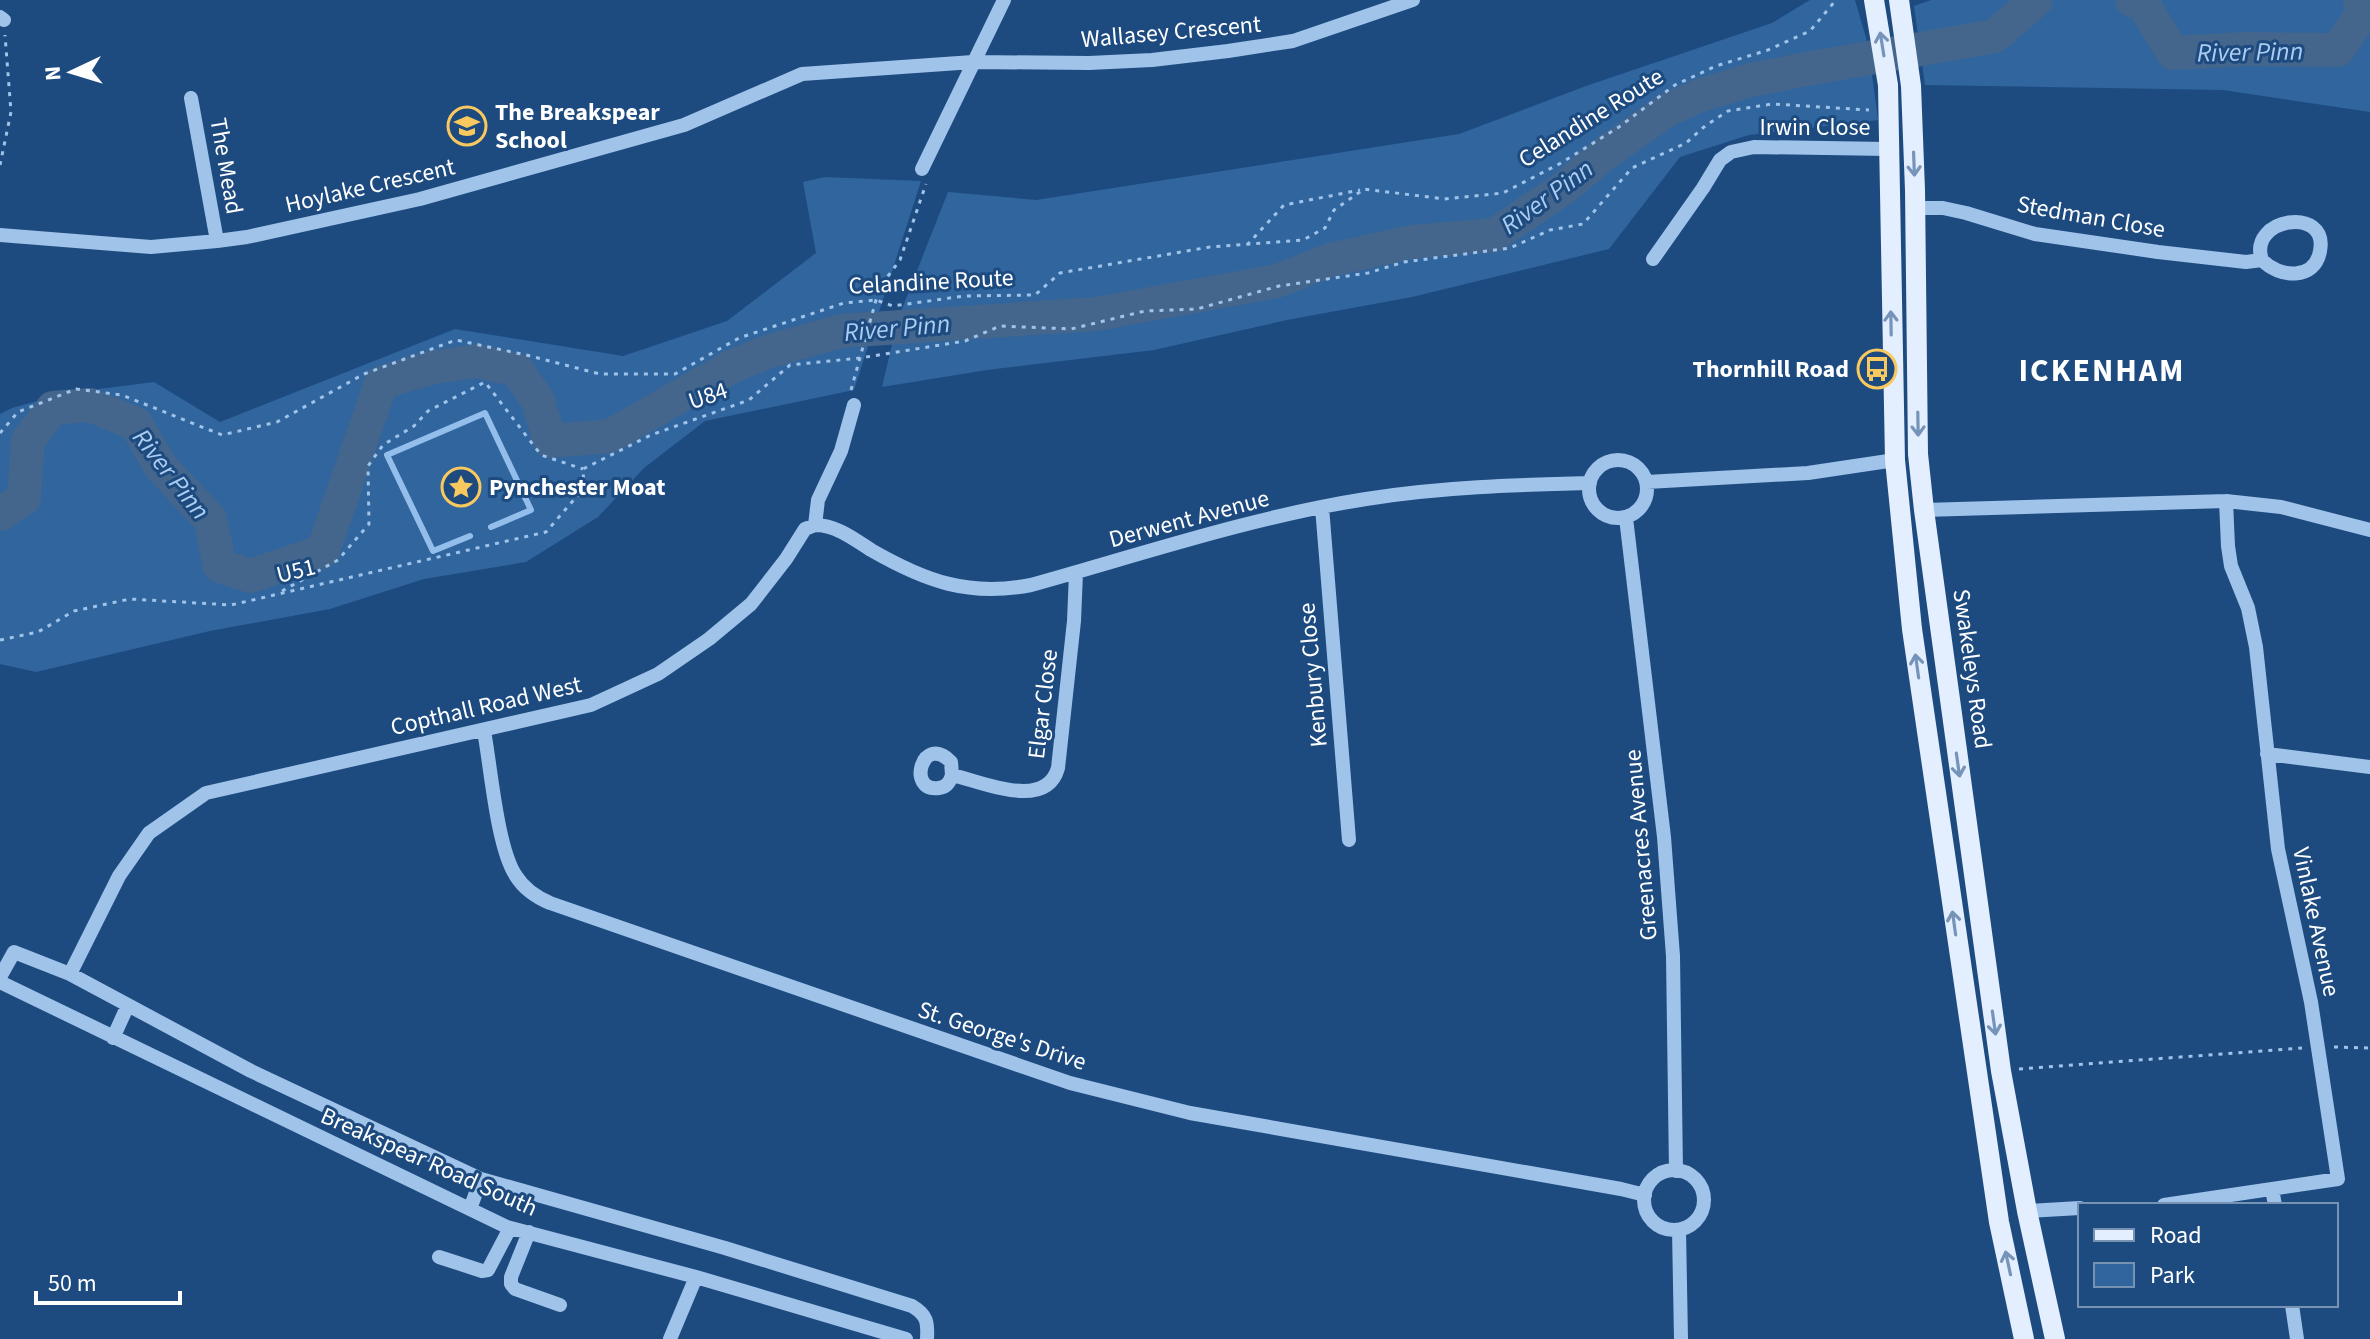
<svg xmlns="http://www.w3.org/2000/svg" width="2370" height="1339" font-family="'Source Sans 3',sans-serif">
  <rect width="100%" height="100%" fill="#1d4b80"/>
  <path fill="#30659e" d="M1810,0H1855L1868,45L1878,120L1749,135L1680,157L1609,249L1412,297L1287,320L1154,350L987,370L882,387L898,319L948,192L1036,200L1459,134L1586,86L1772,23Z
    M1931,0H2370V112L2223,90L1925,85L1914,6Z
    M825,177L921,181L854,390L705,421L644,468L598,517L526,562L424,579L330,609L210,631L36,672L0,664V414L12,408L67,393L154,382L220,422L455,329L623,356L727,321L816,253L803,182Z"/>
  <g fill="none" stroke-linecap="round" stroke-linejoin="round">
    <path stroke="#93beeb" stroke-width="6" d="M470,536L433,551L387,455L485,413L531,510L491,527"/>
    <path stroke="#44668d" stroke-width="34" d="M2132,0L2144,5L2173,53L2244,49L2338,50L2362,14L2360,0
      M0,514L24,498L28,440L53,408L90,405L136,424L160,466L210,519L220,566L251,576L323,551L381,383L429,368L477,361L517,370L538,401L550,441L610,436L731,367L767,352L841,331L1096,314L1277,281L1330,260L1411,242L1494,235L1564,188L1604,154L1667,110L1701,95L1751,80L1812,68L1995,36L2036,0"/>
    <path stroke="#a0c3e9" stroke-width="3" stroke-dasharray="4 6" stroke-linecap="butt" d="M0,165L11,112L5,35
      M1247,245L1284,205L1360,190
      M851,390L876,300L885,280L900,260L926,184
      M0,433L18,412L76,389L122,395L222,435L277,422L364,374L456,340L526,355L600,374H675L739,338L844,303L876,300L893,306L964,296L1035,295L1060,273L1210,247L1303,240L1325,228L1334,210L1364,189L1444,199L1503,193L1561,163L1619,127L1675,85L1716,66L1768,50L1810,31L1836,0
      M282,591L338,560L369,524L368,466L383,445L414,426L428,411L485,382L541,455L583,469
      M0,640L38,632L74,611L130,599L231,605L546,532L584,488L583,469L651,435L749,400L790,365L860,358L965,341L1000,326L1071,329L1145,311L1197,309L1279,286L1368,273L1404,262L1510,248L1550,230L1583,224L1632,168L1686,143L1705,126L1728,111L1772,104L1869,110
      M2334,1047L2370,1048
      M2019,1069L2302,1048"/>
    <path stroke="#a0c3e9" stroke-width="14" d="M0,17L4,20
      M191,98L217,241
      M922,169L1004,0
      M1915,208H1943L1966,213L2035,234L2158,252L2246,262L2262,260C2247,218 2329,205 2320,251C2315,281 2279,278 2262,260
      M0,235L151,247L217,241L247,237L420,199L684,125L802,74L973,62L1089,63L1152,60L1228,51L1293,41L1413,0
      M1653,259L1703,188L1720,160L1731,152L1754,147L1888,149
      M1589 489a29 29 0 1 1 58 0a29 29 0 1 1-58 0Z
      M1647,482L1808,473L1895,460
      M1322,507L1349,840
      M1924,510L2226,501L2281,507L2370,530
      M1626,518L1664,837L1673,956L1676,1171
      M815,525C836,525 854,539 871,550C925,581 968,597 1031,585C1142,554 1252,517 1366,499C1440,487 1515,485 1590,483
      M484,731C491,768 497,848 516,876C524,889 536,897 550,903L1070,1083L1190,1113L1621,1189L1645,1195
      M2267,754L2370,767
      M952,775L951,762C922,732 906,793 939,788C947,787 950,782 952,775C983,782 1046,811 1058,768L1074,621L1076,573
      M70,974L119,876L149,833L206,793L591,705L658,674L709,639L751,604L786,559L805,529L815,525L818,500L841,451L854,405
      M0,977L14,952L70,974L251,1071L481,1179L725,1248L912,1306C927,1315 928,1322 927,1339
      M0,982L507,1227L696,1277L906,1339
      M113,1038L128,1005
      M1644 1200a30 30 0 1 1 60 0a30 30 0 1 1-60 0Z
      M2272,1189L2275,1205
      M2164,1205L2338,1179L2311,1002L2278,849L2256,647L2248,608L2231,566L2228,546L2226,501
      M470,1209L481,1179
      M2027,1211L2080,1208
      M1679,1230L1681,1339
      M529,1232L511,1277V1284L515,1289L560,1305
      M439,1257L482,1271L488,1270L510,1228
      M2292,1305L2297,1339
      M670,1339L696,1277"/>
    <path stroke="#e3eefe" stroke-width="20" d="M1874,0L1888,85L1895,460L1912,629L1999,1222L2024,1339
      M1899,0L1911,86L1915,190L1918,454L1924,510L2001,1071L2027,1211L2055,1339"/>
  </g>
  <defs><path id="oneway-shaft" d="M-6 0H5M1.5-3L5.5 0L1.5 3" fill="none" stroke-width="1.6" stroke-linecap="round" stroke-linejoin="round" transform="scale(2)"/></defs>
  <g stroke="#7694b9">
    <use href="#oneway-shaft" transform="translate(1882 44) rotate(-99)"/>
    <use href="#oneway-shaft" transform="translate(1914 164) rotate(88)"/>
    <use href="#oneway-shaft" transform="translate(1891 323) rotate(-91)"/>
    <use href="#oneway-shaft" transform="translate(1918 424) rotate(89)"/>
    <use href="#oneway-shaft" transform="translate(1917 666) rotate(-98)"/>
    <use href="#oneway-shaft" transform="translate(1958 765) rotate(82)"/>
    <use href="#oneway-shaft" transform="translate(1954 923) rotate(-98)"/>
    <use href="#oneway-shaft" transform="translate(1994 1023) rotate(82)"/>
    <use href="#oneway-shaft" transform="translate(2008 1263) rotate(-102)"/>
  </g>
  <defs>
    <g id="school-ring" transform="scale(2)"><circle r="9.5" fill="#1d4b80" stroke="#f9c85e" stroke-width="1.5"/><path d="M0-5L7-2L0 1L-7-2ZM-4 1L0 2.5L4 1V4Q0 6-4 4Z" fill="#f9c85e"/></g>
    <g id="bus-ring" transform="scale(2)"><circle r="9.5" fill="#1d4b80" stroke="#f9c85e" stroke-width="1.5"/><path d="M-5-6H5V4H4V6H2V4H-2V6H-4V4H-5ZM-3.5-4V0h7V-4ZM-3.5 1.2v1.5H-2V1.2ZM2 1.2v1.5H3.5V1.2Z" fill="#f9c85e"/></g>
    <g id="sight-ring" transform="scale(2)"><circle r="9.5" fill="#1d4b80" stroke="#f9c85e" stroke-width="1.5"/><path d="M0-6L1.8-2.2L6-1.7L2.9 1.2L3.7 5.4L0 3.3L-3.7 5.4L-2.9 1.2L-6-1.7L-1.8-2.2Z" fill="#f9c85e"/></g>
  </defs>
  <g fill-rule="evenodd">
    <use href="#school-ring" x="467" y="126"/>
    <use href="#bus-ring" x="1877" y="369"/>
    <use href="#sight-ring" x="461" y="487"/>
  </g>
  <g text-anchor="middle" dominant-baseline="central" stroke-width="6" stroke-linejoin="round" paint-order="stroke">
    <g font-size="24" fill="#fff" stroke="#1d4b80">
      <text transform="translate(1171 32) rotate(-5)">Wallasey Crescent</text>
      <text transform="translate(1591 118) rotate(-32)">Celandine Route</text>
      <text x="1815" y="127">Irwin Close</text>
      <text transform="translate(226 166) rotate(80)">The Mead</text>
      <text transform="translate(370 186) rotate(-13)">Hoylake Crescent</text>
      <text transform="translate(2091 217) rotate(10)">Stedman Close</text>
      <text transform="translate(931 282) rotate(-3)">Celandine Route</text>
      <text transform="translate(708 396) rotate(-19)">U84</text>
      <text transform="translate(1189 519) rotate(-15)">Derwent Avenue</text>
      <text transform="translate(296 571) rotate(-14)">U51</text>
      <text transform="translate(1972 669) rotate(82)">Swakeleys Road</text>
      <text transform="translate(1313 675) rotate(-95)">Kenbury Close</text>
      <text transform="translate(1043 704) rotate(-83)">Elgar Close</text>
      <text transform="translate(486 706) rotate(-13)">Copthall Road West</text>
      <text transform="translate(1641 845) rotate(-95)">Greenacres Avenue</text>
      <text transform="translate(2316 922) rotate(78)">Vinlake Avenue</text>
      <text transform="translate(1002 1036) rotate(18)">St. George's Drive</text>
      <text transform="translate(429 1162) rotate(24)">Breakspear Road South</text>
    </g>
    <g font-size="24" font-weight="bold" fill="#fff" stroke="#1d4b80" text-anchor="start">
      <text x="495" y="112">The Breakspear<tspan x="495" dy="28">School</tspan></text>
      <text x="1849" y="369" text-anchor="end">Thornhill Road</text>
      <text x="489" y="487">Pynchester Moat</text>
    </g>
    <g font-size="26" font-style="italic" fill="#accdf1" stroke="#1d4b80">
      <text transform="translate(2250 52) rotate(-1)">River Pinn</text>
      <text transform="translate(1547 197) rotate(-36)">River Pinn</text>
      <text transform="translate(897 328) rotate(-5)">River Pinn</text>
      <text transform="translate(171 474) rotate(52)">River Pinn</text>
    </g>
    <g font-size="32" font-weight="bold" letter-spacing="2" fill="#fff" stroke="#1d4b80">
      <text x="2102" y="371">ICKENHAM</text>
    </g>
  </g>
  <rect x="2078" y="1203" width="260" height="104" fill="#1d4b80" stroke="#7793b3" stroke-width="2"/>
  <rect x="2094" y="1229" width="40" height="12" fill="#e3eefe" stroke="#7793b3" stroke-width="2"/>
  <text x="2150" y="1243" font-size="24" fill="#ffffff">Road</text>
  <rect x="2094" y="1263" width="40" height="24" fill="#30659e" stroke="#7793b3" stroke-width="2"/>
  <text x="2150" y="1283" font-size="24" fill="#ffffff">Park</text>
  <g transform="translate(72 72) rotate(266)" stroke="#1d4b80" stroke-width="6" paint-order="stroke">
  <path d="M0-6L14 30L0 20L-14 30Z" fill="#ffffff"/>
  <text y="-12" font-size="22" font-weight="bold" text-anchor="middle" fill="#ffffff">N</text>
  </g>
  <path d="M36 1291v12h144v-12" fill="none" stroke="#ffffff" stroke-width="4"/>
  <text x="48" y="1291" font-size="24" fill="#ffffff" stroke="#1d4b80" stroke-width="6" paint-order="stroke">50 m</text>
</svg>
